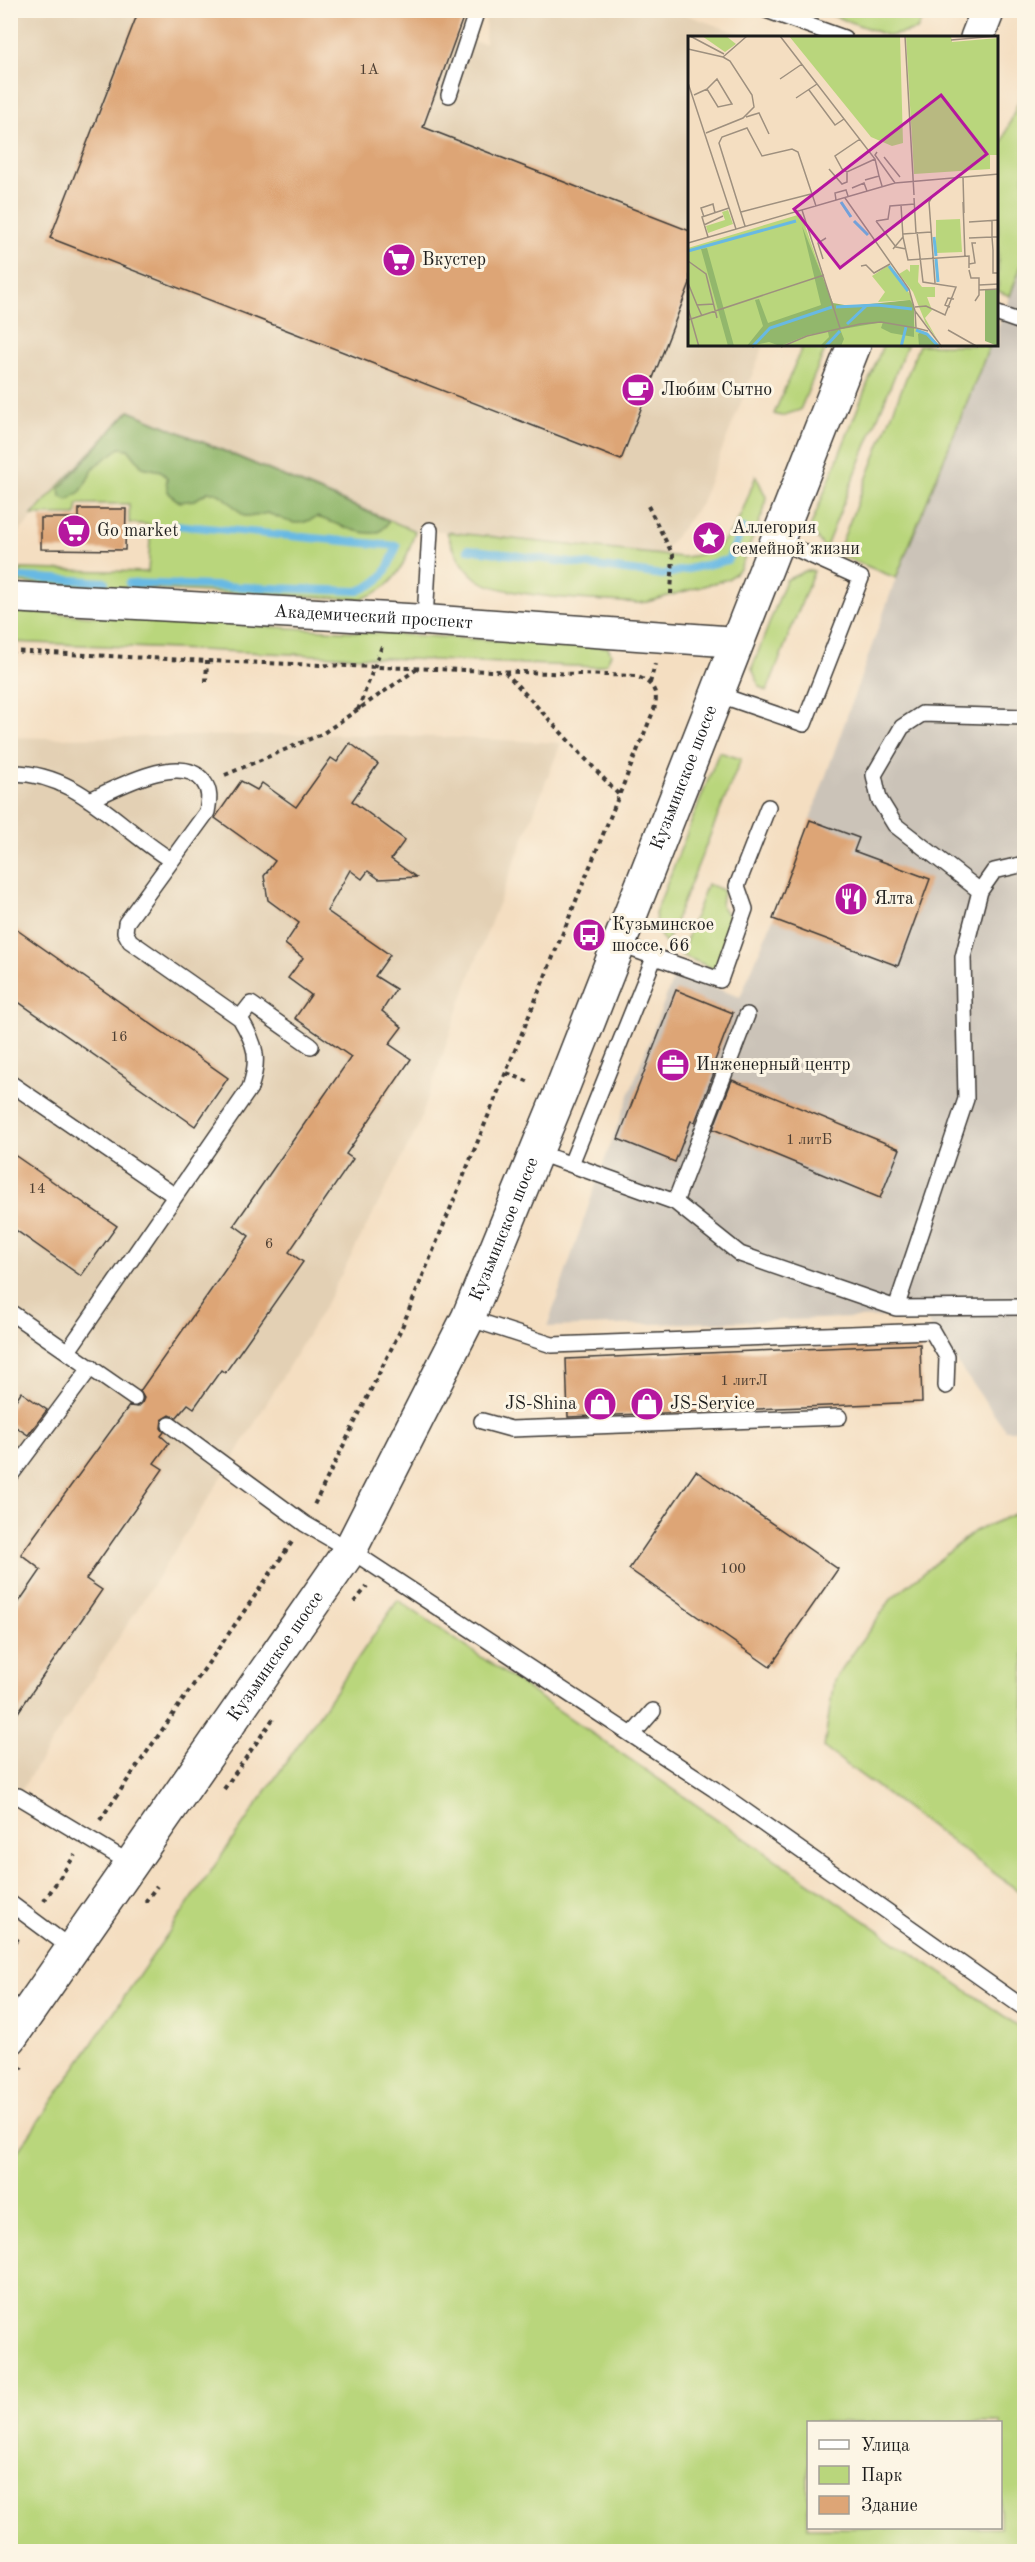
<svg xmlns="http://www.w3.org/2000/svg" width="1035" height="2562" font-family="'Old Standard TT',serif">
  <rect width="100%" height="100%" fill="#fcf5e5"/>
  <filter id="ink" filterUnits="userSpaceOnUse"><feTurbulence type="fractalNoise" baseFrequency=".0167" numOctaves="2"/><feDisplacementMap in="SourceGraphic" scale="12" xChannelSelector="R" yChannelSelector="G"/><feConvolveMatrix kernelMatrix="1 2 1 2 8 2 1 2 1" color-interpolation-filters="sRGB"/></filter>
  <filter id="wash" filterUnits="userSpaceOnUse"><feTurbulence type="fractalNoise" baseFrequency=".008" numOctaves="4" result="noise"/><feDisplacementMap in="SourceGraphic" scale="24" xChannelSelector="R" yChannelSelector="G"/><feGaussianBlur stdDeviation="1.35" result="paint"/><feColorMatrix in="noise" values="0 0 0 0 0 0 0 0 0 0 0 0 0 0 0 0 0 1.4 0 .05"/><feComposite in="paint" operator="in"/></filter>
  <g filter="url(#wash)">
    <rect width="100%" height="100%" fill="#f4dec1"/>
    <path fill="#e3d0b4" d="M11,11H124L137,16L485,43L486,11H675L749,37L690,38V345H764L700,505L661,555L430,530L415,531L314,490L60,488L11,541Z
      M322,734L440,737L561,743L468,981L417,1129L326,1304L229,1466L11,1806V737L55,738Z"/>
    <path fill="#cbc3b8" d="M1024,258V1430H1006L923,1316L547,1327L599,1175L675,973L740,997L773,919L898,966L929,879L854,851L859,838L810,820L896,578L990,345H998V328Z"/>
    <path fill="#b9d67c" stroke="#6a794c" stroke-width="1.5" fill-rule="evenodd" d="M820,11H925L917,30L889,36Z
      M1024,87V258L1010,296L998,291V153Z
      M803,345H827L800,410L781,416L774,414Z
      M883,345H907L825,549L810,528Z
      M919,345H990L896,578L837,554Z
      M129,411L415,531C406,564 395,589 360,599L19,583L21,569L148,572L151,525L129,523V504H78L76,515H32Z
      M756,476L766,497L764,510L740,569L728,579L647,602L637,603C601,600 503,598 477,579C462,567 453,550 447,532L681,557C733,555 739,517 756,476Z
      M805,571H814L767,691L759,686L752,668L786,580Z
      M11,611L608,647L611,654L607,663L596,667L11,642Z
      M719,752L741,759L666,944L660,935L655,914Z
      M707,884L723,890L721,905L734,924L717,970L681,955Z
      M1024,1510V1895L824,1748L834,1680L892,1598L975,1531Z
      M398,1600L1024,2030V2551H11V2161ZM808,2422H1000V2528H808Z"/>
    <path fill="#92b76c" stroke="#576a44" stroke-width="1.5" d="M129,411L389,521C386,526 381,532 375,533C357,535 334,522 317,517C292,529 291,521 267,513L256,516H244L224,497L215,492H208L195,500L180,502C169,495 165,491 167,478L161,471L142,467L128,449L120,448L95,466L81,491L68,500L61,497L60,488Z"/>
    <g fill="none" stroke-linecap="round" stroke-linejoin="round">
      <path stroke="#68b9e3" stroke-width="8" d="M468,549L662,575L728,560L743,528
        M23,577L105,582
        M129,583L358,591C384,582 387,570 397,546L175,525"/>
    </g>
    <g id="blocks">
      <path fill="#dda576" d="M139,10H451L464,15L423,127L690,231V283L621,460L50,238Z
        M79,509H126L125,550L41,549V518H79Z
        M350,743L378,764L352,801L405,840L391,859L416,877L379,879L368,871L362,879L350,870L327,911L390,955L375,976L396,989L382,1011L402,1027L389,1044L411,1059L346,1154L353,1159L289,1252L303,1262L225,1373L221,1370L194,1408L188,1404L176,1418L170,1415L162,1420L161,1428L164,1432L161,1436L169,1443L154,1463L163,1469L86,1579L102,1590L10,1724V1615L41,1570L21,1554L129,1406L138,1407L142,1403L144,1398L140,1391L249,1236L234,1225L351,1057L295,1018L311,995L288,978L303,958L285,944L299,923L268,900L264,876L275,861L215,818L241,781L257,790L262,783L296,807L331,758L337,762Z
        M810,820L859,838L854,851L930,879L898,966L773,919Z
        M10,925L228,1078L195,1126L10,996Z
        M676,990L733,1013L711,1071L714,1073L695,1122L691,1121L675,1162L618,1139Z
        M732,1080L900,1149L880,1198L713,1129Z
        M10,1152L117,1226L81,1276L10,1226Z
        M920,1344L922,1402L568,1417L566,1359Z
        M21,1392L47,1410L28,1435L10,1423V1409Z
        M696,1471L838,1569L770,1667L629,1569Z"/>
    </g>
  </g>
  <g filter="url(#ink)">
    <use href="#blocks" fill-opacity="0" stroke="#3c3935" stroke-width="1.5"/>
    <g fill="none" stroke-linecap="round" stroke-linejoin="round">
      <g stroke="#3c3935" stroke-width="18">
        <path id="service" d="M766,10L844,38
          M449,95L477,10
          M998,314L1024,323
          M425,620L430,530
          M717,694L804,724L861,578L777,540
          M10,773C77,771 118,828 171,860
          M980,891L895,825L879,799L874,775L902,727L922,714L1024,717
          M618,944L720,980L745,909L737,886L768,807
          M240,1018L251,1004L311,1046
          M10,1083L175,1196
          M536,1152L675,1202L747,1015
          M571,1164L654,958
          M675,1202L740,1254L896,1308L1024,1307
          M896,1308L966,1099L963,957L980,891L994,871L1024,864
          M10,1312L134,1398
          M468,1318L552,1345L932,1331L947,1357L946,1386
          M68,1351L250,1088C260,1058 256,1045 240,1018L130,941L125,932L126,923L207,812C209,801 211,791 203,781C181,752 117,788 90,800
          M482,1421L511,1429L839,1417
          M170,1425L305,1524L350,1550L714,1789L1024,2008
          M10,1476L91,1367
          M632,1735L653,1711
          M10,1799L18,1796L133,1865
          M10,1903L72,1949"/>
      </g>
      <g stroke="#3c3935" stroke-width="33">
        <g id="minor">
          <path id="s1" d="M10,597L425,620L737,642"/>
        </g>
      </g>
      <g stroke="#3c3935" stroke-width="36">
        <g id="secondary">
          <path d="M977,38L988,10"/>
          <path id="s2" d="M10,2038L350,1550L468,1318L560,1094L854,345"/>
        </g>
      </g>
      <path stroke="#3c3935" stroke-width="4" stroke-dasharray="4.5 4.5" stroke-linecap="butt" d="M648,506L673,555L671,594
        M10,651L207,661L635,676C654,682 660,694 653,712L402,1327L314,1505
        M505,672L619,795
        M206,682L207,661
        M650,683L655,664
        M358,710L382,646
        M225,775L322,734L417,669
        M507,1073L532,1083
        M354,1602L367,1587
        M224,1789L275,1716
        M100,1820L292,1542
        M44,1901L75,1855
        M145,1902L157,1886
        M10,1949L19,1937
        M10,2083L23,2067"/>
      <use href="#service" stroke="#fff" stroke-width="15"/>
      <use href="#minor" stroke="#fff" stroke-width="30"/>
      <use href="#secondary" stroke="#fff" stroke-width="33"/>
    </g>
  </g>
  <defs>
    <g id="supermarket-disc" transform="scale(1.725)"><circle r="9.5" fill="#b5179e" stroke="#fcf5e5"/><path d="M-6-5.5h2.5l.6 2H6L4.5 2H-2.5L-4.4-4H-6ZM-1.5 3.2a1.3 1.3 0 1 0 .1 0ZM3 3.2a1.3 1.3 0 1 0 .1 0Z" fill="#fff"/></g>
    <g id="cafe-disc" transform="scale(1.725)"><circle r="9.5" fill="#b5179e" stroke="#fcf5e5"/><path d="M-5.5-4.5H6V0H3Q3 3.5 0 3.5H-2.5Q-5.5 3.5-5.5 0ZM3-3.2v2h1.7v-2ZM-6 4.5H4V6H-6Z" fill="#fff"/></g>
    <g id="sight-disc" transform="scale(1.725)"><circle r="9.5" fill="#b5179e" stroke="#fcf5e5"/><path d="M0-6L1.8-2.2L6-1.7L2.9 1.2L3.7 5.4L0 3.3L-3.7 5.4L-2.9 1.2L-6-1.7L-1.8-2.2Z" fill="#fff"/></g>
    <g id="restaurant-disc" transform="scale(1.725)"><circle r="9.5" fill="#b5179e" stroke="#fcf5e5"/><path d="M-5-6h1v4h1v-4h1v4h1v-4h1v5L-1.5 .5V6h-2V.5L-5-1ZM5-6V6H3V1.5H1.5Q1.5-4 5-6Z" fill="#fff"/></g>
    <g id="bus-disc" transform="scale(1.725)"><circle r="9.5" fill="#b5179e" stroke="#fcf5e5"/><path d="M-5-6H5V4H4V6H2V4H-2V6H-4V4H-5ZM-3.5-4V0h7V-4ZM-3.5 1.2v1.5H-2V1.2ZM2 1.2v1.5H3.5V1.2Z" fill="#fff"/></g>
    <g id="office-disc" transform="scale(1.725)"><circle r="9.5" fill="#b5179e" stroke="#fcf5e5"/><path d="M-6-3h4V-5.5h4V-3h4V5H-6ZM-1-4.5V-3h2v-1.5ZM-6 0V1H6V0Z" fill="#fff"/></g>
    <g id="shop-disc" transform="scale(1.725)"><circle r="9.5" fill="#b5179e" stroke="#fcf5e5"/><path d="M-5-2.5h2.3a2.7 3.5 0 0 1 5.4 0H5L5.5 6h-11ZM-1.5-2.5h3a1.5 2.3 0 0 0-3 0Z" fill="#fff"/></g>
  </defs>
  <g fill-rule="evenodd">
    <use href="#supermarket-disc" x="399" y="260"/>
    <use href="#cafe-disc" x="638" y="390"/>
    <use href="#supermarket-disc" x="74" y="531"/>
    <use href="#sight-disc" x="709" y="538"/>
    <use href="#restaurant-disc" x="851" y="899"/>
    <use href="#bus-disc" x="589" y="935"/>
    <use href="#office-disc" x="673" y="1065"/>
    <use href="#shop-disc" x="600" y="1404"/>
    <use href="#shop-disc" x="647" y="1404"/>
  </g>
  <g text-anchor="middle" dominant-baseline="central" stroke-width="6" stroke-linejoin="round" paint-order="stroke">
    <g font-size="15" fill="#4c3e32">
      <text x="369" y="70">1А</text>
      <text x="119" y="1037">16</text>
      <text x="809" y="1140">1 литБ</text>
      <text x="37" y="1189">14</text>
      <text x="269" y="1244">6</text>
      <text x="744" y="1381">1 литЛ</text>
      <text x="733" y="1569">100</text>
    </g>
    <g font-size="18" fill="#1c1c1c" stroke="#fcf5e5" text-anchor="start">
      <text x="422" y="260">Вкустер</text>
      <text x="661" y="390">Любим Сытно</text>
      <text x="732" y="528">Аллегория<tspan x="732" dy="21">семейной жизни</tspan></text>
      <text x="97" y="531">Go market</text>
      <text x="874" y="899">Ялта</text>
      <text x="612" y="925">Кузьминское<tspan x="612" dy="21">шоссе, 66</tspan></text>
      <text x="696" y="1065">Инженерный центр</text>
      <text x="577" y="1404" text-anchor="end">JS-Shina</text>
      <text x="670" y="1404">JS-Service</text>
    </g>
    <g font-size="18" fill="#1c1c1c" stroke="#fcf5e5">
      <text stroke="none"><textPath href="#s1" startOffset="364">Академический проспект</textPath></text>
      <text stroke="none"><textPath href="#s2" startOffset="1437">Кузьминское шоссе</textPath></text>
      <text stroke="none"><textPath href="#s2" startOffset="951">Кузьминское шоссе</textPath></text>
      <text stroke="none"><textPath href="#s2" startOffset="465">Кузьминское шоссе</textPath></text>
    </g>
  </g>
  <g transform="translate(688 36)">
    <rect width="310" height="310" fill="#f4dec1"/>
    <path d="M14,0H38L48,8L37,16ZM101,0H212L215,107L204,110L183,101ZM218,0H263L264,6L310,2V119H302V133L226,138ZM40,174L45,188L20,197L18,190L37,184L34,176ZM113,178L145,270L193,268L222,264L190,266L197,256L184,240L201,229L224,261L227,292L240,298L252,310L0,311V212ZM272,183L274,216L248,217V184ZM222,229H231L230,246L234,251H247V261H239L244,274L237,282L249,303L229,275L238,288L225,256L211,238L219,233L222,236Z" fill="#b9d67c"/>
    <path d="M114,190L145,267L162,270L222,264L226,270V301L203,297L193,292L195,286L120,299L92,310L81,306L58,311L75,290L67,264L71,263L80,287L133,269ZM19,212L46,310H40L13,213ZM297,254H310V310L297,305ZM152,293L156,303L153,310L133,309L141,301L140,296ZM233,296L240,298L249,309L231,310L230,298Z" fill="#92b76c"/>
    <path fill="none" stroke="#68b9e3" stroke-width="3" d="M153,166L163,181M166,185L180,199M246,201L248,220M0,215L108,185M248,223L250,246M201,230L220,255M148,271L189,269L224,273M159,288L178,270M228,294L239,298L251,311M64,311L82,292L144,271M137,311L152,295M213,311L218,291"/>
    <path fill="none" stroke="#9e907f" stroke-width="1.5" d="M2,0L36,18M92,0L187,123L191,140M217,0L226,159M263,4L309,0M0,13L35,21M92,43L114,28M0,47L48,193M121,54L147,89L156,83M6,59L19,53L30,71L44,68L29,43L19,53M108,62L129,48M58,81L71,77L81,98M18,97L55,82L66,71L64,59L42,25L35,21L59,0M172,103L147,120L154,133L159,136L187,123M189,116L187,119L207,147M196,121L212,141M141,133L154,148L159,146V136M275,141L276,177M177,144L191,140L194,150M164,152L176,147L179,155M244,161L241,166L247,247M157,162L221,253L227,275L254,311M226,162L228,197M148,164L147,157L158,154L160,160M275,166L277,221M114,174L152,292M53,176L123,158M16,181L13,172L25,168L27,177M188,185L200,183L202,170L227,168M188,185L208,211L218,213M304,185V201H311M281,186L311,184M16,189L35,180M57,190L31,107L34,101L59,92L74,120L104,113L110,116L128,170M215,198L243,196M20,201L14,181L41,172M215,201L220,224L281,220V232M281,202L304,201L305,214M0,207L207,147L311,138M205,213L215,201L213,169M305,214V237H311M135,223L130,207L138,202M0,225L18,238L29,282M281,228L287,227L284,207H288M173,230L178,229L186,237L202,228M281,234L283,242H291V259L287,265M0,247L9,269M291,249L311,248M291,254L311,253M227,271L238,270L257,279L268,251L235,246L229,196M262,271L257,269L260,262L266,263M0,272L11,311M227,275L228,292L240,295M14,280L9,269L26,268M0,284L136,239M260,294L290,311M93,311L119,300L172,288L193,286L228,292"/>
    <path fill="#b5179e" fill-opacity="0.15" stroke="#b5179e" stroke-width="3" d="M253,59L299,118L152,232L106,173Z"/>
    <rect width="310" height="310" fill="none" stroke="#1c1c1c" stroke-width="3"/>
  </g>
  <rect width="1035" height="2562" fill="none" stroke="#fcf5e5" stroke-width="36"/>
  <rect x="807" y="2421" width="195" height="108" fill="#fcf5e5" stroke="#a29e95" stroke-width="1.5"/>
  <rect x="819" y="2440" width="30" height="9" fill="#ffffff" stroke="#a29e95" stroke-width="1.5"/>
  <text x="861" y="2451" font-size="18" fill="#1c1c1c">Улица</text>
  <rect x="819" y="2466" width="30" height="18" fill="#b9d67c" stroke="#a29e95" stroke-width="1.5"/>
  <text x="861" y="2481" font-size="18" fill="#1c1c1c">Парк</text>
  <rect x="819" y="2496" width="30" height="18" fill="#dda576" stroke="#a29e95" stroke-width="1.5"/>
  <text x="861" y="2511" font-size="18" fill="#1c1c1c">Здание</text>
</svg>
